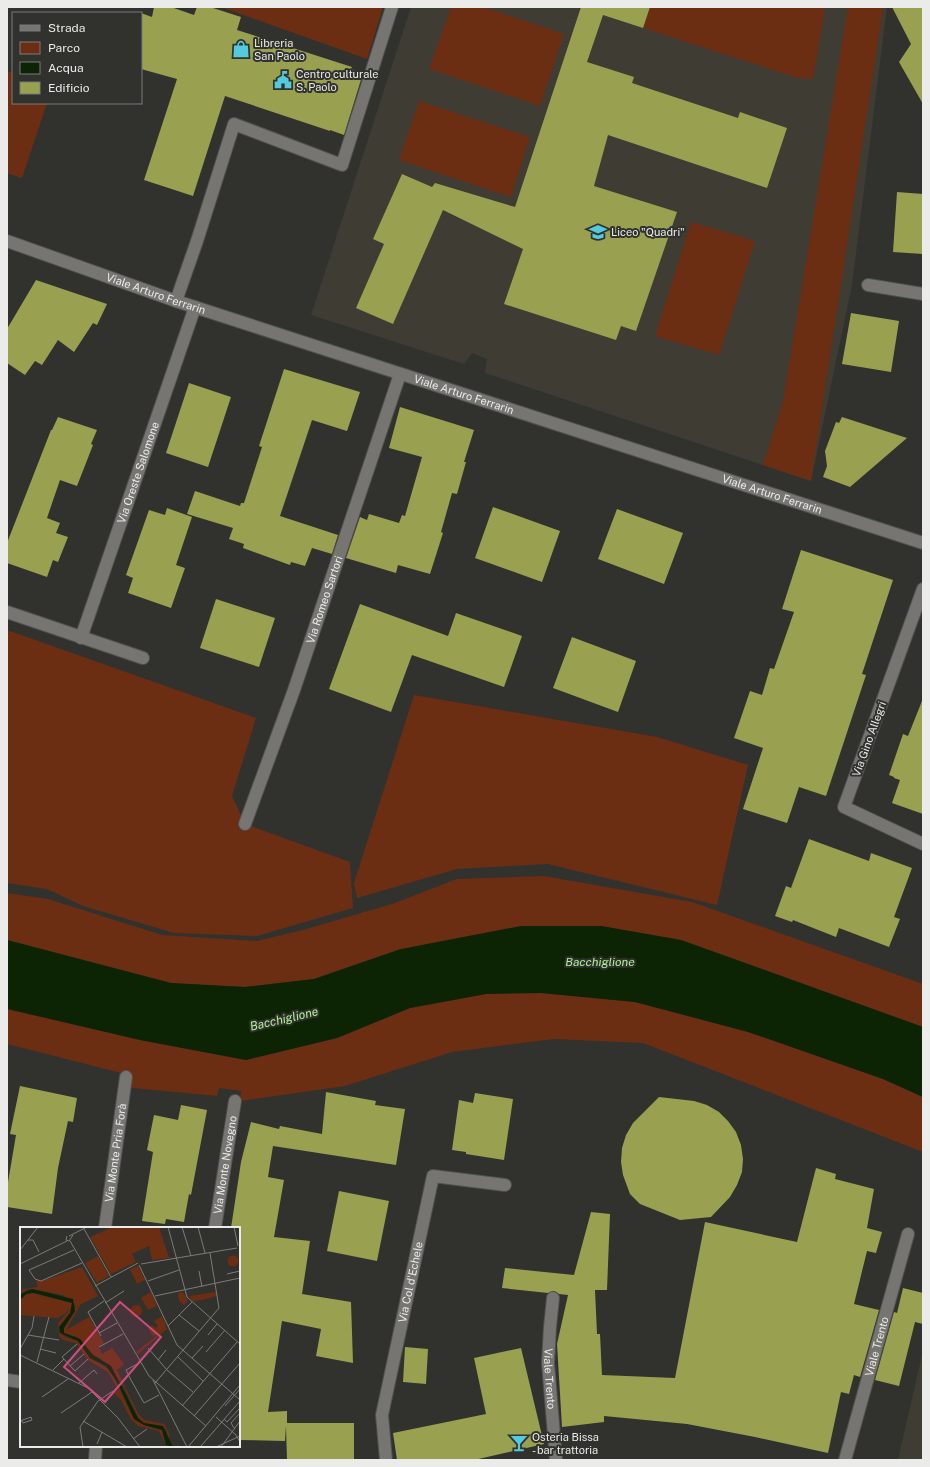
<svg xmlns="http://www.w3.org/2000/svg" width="930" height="1467" font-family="'Public Sans',sans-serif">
  <rect width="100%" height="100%" fill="#31312e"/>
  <path fill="#3f3c34" d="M411,7H887L852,285L811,481L485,373L487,359L472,353L464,364L311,315Z
    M923,1351V1460H898L901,1446Z"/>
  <path fill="#6c2e13" d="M221,7H383L367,59Z
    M451,7H483L564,34L540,106L429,69Z
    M650,7H825L813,79L798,78L643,28Z
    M848,7H883L811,481L763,465L783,401Z
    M7,71L13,73V103H47L22,178L7,173Z
    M419,101L530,137L511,197L399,160Z
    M691,222L755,241L719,355L655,336Z
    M7,630L256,718L232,796L245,824L350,862L353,908L257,936L174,933L83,906L47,889L7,883Z
    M414,695L657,737L748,765L717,905L548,864L457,869L357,898L354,883Z
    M544,876L692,902L923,984V1027L681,940L601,926L401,949L314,979L245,987L171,983L7,940V893L48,899L162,935L257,941L303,930L392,904L457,879Z
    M541,993L635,1002L749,1032L883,1079L923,1097V1152L643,1043L554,1039L452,1052L345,1086L240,1101L241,1091L219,1088L217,1096L123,1087L125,1074L7,1044V1008L140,1040L246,1060L337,1038L410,1008L486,994Z"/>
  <path fill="#0c2404" d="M521,926H601L681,940L923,1027V1097L883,1079L748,1032L635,1002L541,993L486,994L410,1008L337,1038L246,1060L140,1040L7,1009V940L171,983L245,987L314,979L401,949Z"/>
  <path fill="#99a150" d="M154,7H171L194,15L197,7H210L241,17L237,30L352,67L351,69L363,73L344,135L330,130V131L225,96L193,196L144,180L177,79L141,69V13L152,17Z
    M581,7H650L643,28L603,15L587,62L634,77L632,83L738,118L740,112L787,128L767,188L608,135L594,186L677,212L636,331L621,326L616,340L504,304L523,249L443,210L393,324L356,308L384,244L373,239L402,174L432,187L435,183L515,207Z
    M892,7H923V104L899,62L911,44Z
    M897,192L923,194V254L893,252Z
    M36,280L107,304L97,325L93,323L74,352L58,340L42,365L35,361L25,375L7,363V329Z
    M851,313L899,321L891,372L842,364Z
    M284,369L360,392L347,431L312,420L280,516L338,535L332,554L312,548L305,566L291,562L290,565L243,548L244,544L229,539L233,528L187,514L195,491L240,506L241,503H244L262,447L259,446Z
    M189,383L231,397L208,467L166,453Z
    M400,407L474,430L464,462H466L457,494L452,493L441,532L443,533L430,574L398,565L396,573L346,558L360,517L367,520L369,514L399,523L402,515L405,516L422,457L389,448Z
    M58,417L97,430L91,444L93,445L77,486L60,480L47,518L60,523L56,533L68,537L58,562L53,560L47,577L7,563V543L51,430H52Z
    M842,417L907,438L850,487L823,477L827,466L825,451L836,422L839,423Z
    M493,507L560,531L542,582L475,558Z
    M167,508L192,517L176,565L185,568L171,608L128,593L133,578L126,575L149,510L165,515Z
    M617,509L683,533L664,584L598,559Z
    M801,550L893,580L862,674L866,675L826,796L799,787L787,823L743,809L763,748L734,738L750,691L762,695L770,668L774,669L794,612L782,609Z
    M216,599L275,618L259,667L200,648Z
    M360,604L448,636L456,613L522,636L504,687L412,655L391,712L329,689Z
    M572,637L636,661L618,712L553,688Z
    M922,701H923V814L892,803L900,780L894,778V777L889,775L903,734L908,736Z
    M809,839L869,861L871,853L912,868L894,917L900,919L889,947L839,928L836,937L793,920L792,922L775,916L786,886L791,888Z
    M20,1086L77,1098L73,1122L68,1121L58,1168L52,1214L7,1207V1188L16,1135L10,1134Z
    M326,1092L376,1101L375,1105L405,1109L396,1165L273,1146L268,1177L284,1180L274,1237L310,1241L302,1294L351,1302L353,1363L316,1356L321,1329L282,1321L268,1412L287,1411V1423H354V1460H287L286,1426L285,1441L239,1440V1228H231L241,1162L251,1122L279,1129L280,1126L322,1134Z
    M475,1093L513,1099L504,1160L466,1154V1152L452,1150L459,1100L473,1103Z
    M659,1097L694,1101L707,1105L719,1112L728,1121L736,1132L741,1145L743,1159L742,1172L737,1185L730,1197L711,1217L680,1220L640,1204L630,1194L623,1175L621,1162L622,1148L626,1135L633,1123Z
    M181,1105L207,1110L191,1195L189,1194L184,1222L166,1219L165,1224L142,1221L153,1152L147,1150L154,1115L178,1120Z
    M816,1168L836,1174L835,1179L874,1189L867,1228L882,1232L876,1253L867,1251L854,1304L879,1310L860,1377L854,1375L849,1394L841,1392L828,1453L755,1437L687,1424L604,1416V1422L562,1427L557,1344L568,1295L559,1294L554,1291L548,1293L502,1288L505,1268L574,1275L591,1212L610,1214L607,1290H595L597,1334H600L602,1375L675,1378L705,1222L797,1242Z
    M339,1191L389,1201L377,1261L327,1251Z
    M903,1288L923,1293V1324L915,1322L899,1386L875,1380L894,1312L897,1313Z
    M405,1347L428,1349L426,1384L403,1382Z
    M521,1348L544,1444L474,1460H397L393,1433L486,1414L474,1358Z"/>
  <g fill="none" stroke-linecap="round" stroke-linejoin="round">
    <g stroke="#50504e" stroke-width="14">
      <g id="minor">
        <path id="s1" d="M7,241L176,301L923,543"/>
        <path d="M868,285L923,294"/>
        <path d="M176,301L197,241L234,124L342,165L392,7"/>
        <path d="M923,589L844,807L923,844"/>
        <path d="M7,612L143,658"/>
        <path id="s2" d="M81,638L195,307"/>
        <path id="s3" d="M245,824L294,690L400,374"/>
        <path id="s4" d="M105,1228L126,1077"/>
        <path id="s5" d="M215,1228L235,1101"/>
        <path id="s6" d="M553,1298L550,1327L548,1363L556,1460"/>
        <path d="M7,1380L21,1382"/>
        <path d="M95,1460L96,1446"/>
        <path id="s7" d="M386,1460L382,1415L433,1176L505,1185"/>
        <path id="s8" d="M845,1460L908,1234"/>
      </g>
    </g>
    <use href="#minor" stroke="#767572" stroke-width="12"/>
  </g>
  <defs>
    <g id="shop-bare" transform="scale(1.38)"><path d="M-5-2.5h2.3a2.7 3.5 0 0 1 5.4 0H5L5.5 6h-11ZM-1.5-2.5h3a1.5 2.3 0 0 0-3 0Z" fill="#54cade" stroke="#31312e" stroke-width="2.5" paint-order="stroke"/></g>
    <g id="civic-bare" transform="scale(1.38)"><path d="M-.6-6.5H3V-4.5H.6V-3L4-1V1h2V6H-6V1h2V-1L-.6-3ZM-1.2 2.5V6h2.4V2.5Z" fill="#54cade" stroke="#31312e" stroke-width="2.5" paint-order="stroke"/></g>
    <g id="school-bare" transform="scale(1.38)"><path d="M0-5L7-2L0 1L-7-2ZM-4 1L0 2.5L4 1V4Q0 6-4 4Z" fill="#54cade" stroke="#31312e" stroke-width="2.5" paint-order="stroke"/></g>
    <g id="bar-bare" transform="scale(1.38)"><path d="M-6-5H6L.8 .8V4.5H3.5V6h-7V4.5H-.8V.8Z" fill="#54cade" stroke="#31312e" stroke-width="2.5" paint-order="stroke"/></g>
  </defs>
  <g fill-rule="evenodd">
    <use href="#shop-bare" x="241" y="49"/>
    <use href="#civic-bare" x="283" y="80"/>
    <use href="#school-bare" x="598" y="232"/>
    <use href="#bar-bare" x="519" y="1443"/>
  </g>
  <g text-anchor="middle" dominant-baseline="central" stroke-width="4" stroke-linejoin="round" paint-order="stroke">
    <g font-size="11" fill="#ebebe9" stroke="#31312e" text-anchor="start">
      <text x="254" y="43">Libreria<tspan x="254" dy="13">San Paolo</tspan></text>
      <text x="296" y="74">Centro culturale<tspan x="296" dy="13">S. Paolo</tspan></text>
      <text x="611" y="232">Liceo "Quadri"</text>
      <text x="532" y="1437">Osteria Bissa<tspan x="532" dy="13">- bar trattoria</tspan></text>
    </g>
    <g font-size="11" fill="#ebebe9" stroke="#31312e">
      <text stroke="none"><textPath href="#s1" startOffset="158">Viale Arturo Ferrarin</textPath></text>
      <text stroke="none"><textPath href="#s1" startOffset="482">Viale Arturo Ferrarin</textPath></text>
      <text stroke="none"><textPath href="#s2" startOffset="175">Via Oreste Salomone</textPath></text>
      <text stroke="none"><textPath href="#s1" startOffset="806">Viale Arturo Ferrarin</textPath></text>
      <text stroke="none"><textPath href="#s3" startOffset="238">Via Romeo Sartori</textPath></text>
      <text transform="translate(869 739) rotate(-70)">Via Gino Allegri</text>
      <text stroke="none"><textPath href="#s4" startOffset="76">Via Monte Pria Forà</textPath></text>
      <text stroke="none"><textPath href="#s5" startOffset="64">Via Monte Novegno</textPath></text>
      <text stroke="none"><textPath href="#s7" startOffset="181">Via Col d'Echele</textPath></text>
      <text stroke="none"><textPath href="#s8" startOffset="118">Viale Trento</textPath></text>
      <text stroke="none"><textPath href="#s6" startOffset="81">Viale Trento</textPath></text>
    </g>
    <g font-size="12" font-style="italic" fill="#aef198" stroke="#31312e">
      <text x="600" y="962">Bacchiglione</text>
      <text transform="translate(284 1019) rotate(-13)">Bacchiglione</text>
    </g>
  </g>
  <g transform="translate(20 1227)">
    <rect width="220" height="220" fill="#31312e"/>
    <path d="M93,0H139L149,31L132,33L129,19L112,27L116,35L91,47L70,10ZM207.5 34a5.5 5.5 0 1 1 11 0a5.5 5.5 0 1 1-11 0ZM78,29L89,49L77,56L65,36ZM118,39L125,53L117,57L110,42ZM62,40L78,69L61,77L46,103L69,90L84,116L79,120L82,127L92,121L104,137L97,143L118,186L124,193L144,197L149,206L150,216L146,202L123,196L118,191L104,160L81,132L73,128L57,110L44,106V101L56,79L43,68L18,63L8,62L0,67L3,62L18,60L16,53L22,54ZM9,65L52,76L50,86L41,98L39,104L45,110L58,114L70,131L90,143L114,192L124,198L142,203L147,220L139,204L118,199L110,191L101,173L94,166L98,163L88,145L68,133L56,116L43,113L39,109L38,96L47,86L48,81L46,86L38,91L0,88V73ZM131,65L137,79L128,83L121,71ZM163,65L168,74L164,78L159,74L158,66ZM196,65L197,69L182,73L173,74L169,69ZM110 84a6 6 0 1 1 12 0a6 6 0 1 1-12 0ZM142,89L147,102L118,127L116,125L140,106L133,109L128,101L132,98L135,101L138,99L134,94Z" fill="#6c2e13"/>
    <path d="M12,62L53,72L55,84L44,101V106L60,112L73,128L91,139L118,191L124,196L143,199L153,220L146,218L142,203L124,198L114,192L98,156L86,139L70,131L58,114L40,106L39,100L50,86L52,76L14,66L6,67L0,73L1,67Z" fill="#0c2404"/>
    <path fill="none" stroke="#7b7b79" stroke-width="1" d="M148,0L167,70L220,117M162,0L171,29M178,0L185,26M214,0L218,19M64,2L91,50M47,9L46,13L49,14L53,8M49,9L67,0M8,13H13L19,25M50,14L129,149L186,199M0,23L18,0M54,23L9,43L15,52L21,54L62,36M0,37L47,14M121,37L217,21M119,38L157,118L220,173M179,44L182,60M207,47L220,44M128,54L159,43M75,59L118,36M135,69L220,51M85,76L104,64M159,88L179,104M148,99L172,75M79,106L97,96M8,108L39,113M188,108L197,97M81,109L68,85L84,74M57,117L42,130L55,144L68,132M79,120L103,107M128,121L147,143L173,165M0,122L12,101L14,89M20,122L36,126M186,125L205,103M0,128L68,161L98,191L120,220M158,130L183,154M172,131L183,119M138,133L146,123M17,135L29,90M121,135L106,143L111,153L124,176L139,168M50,139L64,127M33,143L44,132M133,153L167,220M59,156L74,143L77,147M135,156L199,81L190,26M22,170L48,152M162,179L217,115M205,179L220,162M41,186L72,165M174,189L220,136M196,190L216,208L220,215M204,192L207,195L220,181M0,194L11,190L12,193L3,196L1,193M63,194L107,220M214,201L211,196L220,186M113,212L127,202M77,217L82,205M181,219L220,174M63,220L60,200L78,174L93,164M168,220L220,158M196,220L220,209M201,220L220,194"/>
    <path fill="#cc4d7e" fill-opacity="0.15" stroke="#cc4d7e" stroke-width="2" d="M100,75L141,110L85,175L44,140Z"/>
    <rect width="220" height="220" fill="none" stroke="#ebebe9" stroke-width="2"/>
  </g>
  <rect width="930" height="1467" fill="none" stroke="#ebebe9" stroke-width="16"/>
  <rect x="12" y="12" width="130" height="92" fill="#31312e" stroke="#7b7b79"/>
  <rect x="20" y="25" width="20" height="6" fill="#767572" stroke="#7b7b79"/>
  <text x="48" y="32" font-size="12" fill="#ebebe9">Strada</text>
  <rect x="20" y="42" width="20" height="12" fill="#6c2e13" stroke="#7b7b79"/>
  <text x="48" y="52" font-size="12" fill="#ebebe9">Parco</text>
  <rect x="20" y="62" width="20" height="12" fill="#0c2404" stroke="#7b7b79"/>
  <text x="48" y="72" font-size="12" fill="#ebebe9">Acqua</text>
  <rect x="20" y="82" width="20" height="12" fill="#99a150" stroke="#7b7b79"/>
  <text x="48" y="92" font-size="12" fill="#ebebe9">Edificio</text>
</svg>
